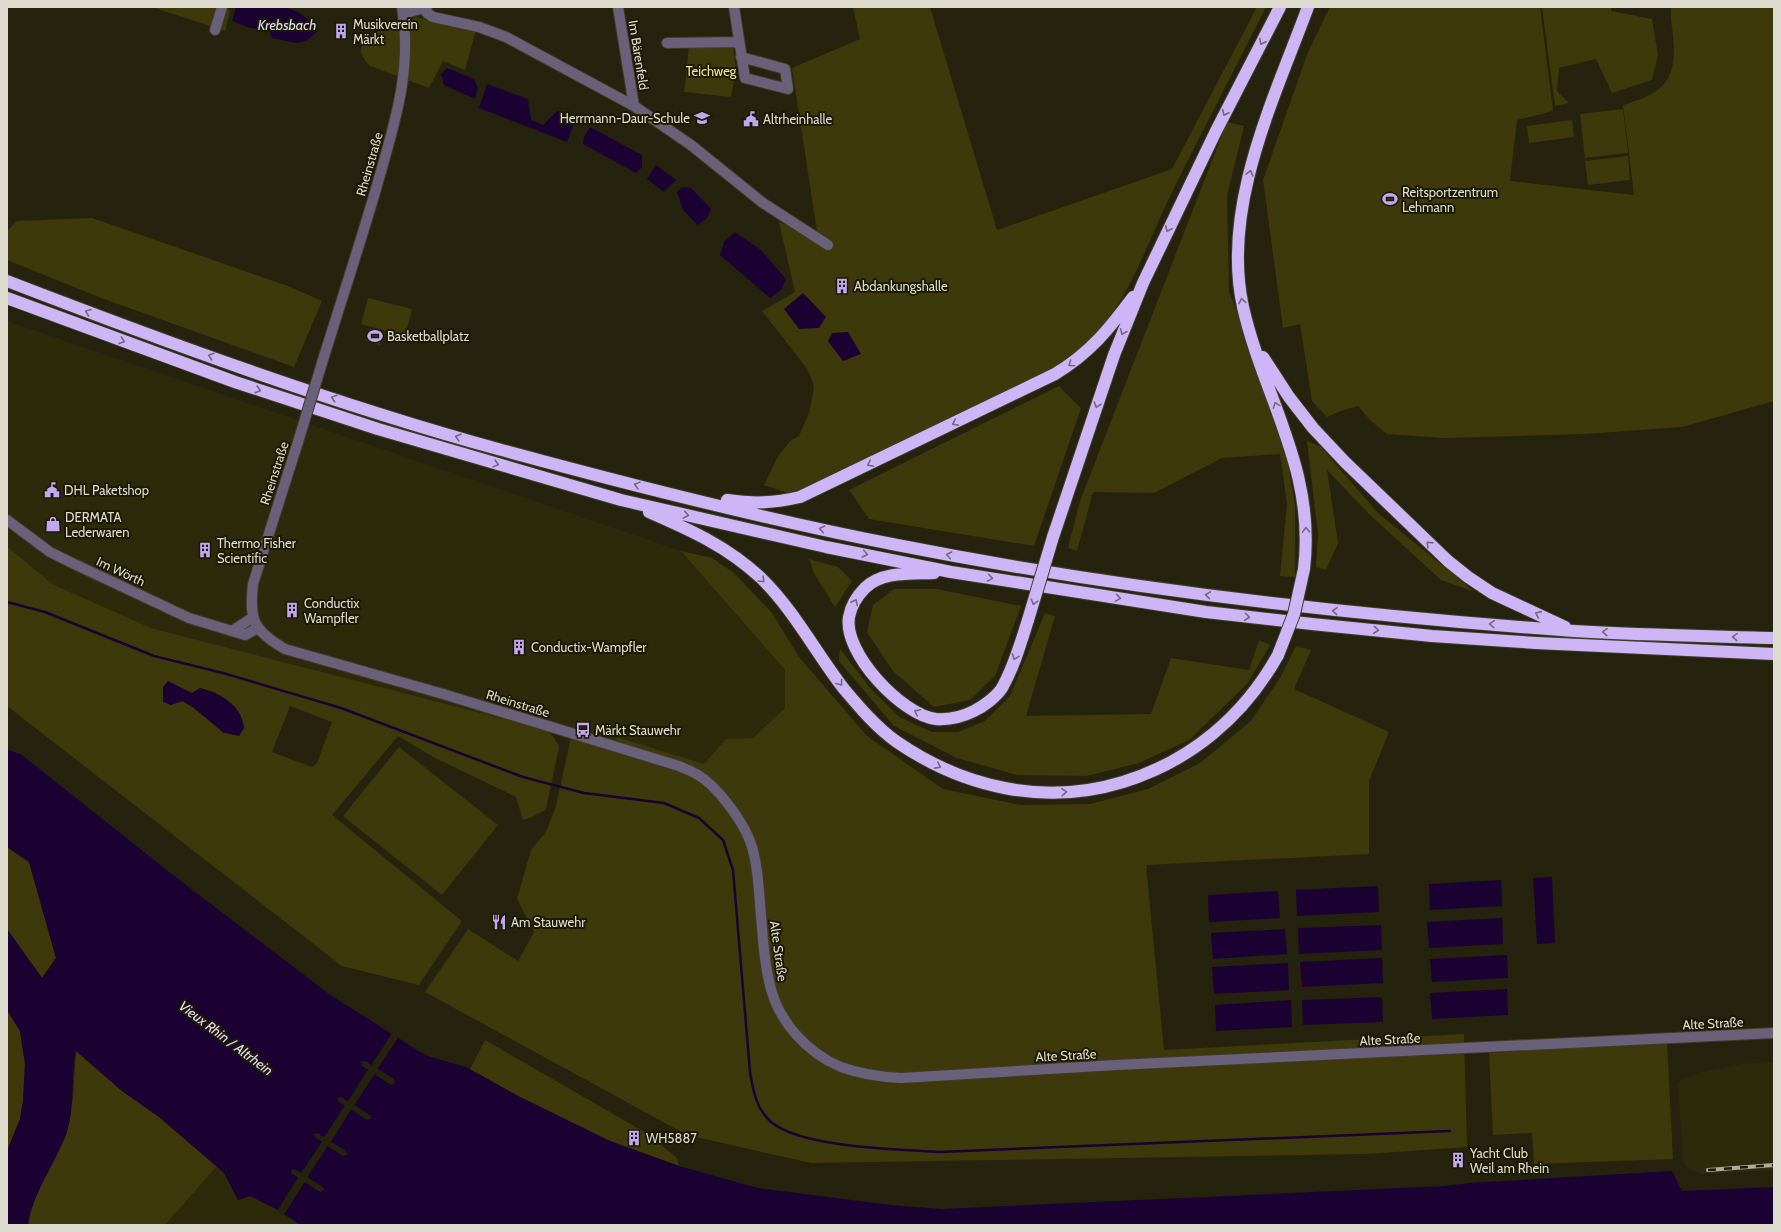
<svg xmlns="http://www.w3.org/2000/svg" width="1781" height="1232" font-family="Cabin,sans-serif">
  <rect width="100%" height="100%" fill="#25230d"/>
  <path fill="#2c2a0b" d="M7,321L681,551L785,670V708L753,738L726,739L704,764L617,737L613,751L550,732L539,728L151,628L52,584L7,546Z
    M1774,1062V1170L1702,1174L1689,1169L1683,1161L1678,1083L1682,1079L1707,1071L1746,1063Z
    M217,1166L224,1173L238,1200L250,1196L278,1210L300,1225H165Z"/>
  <path fill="#3d390a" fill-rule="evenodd" d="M152,7H225L230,11L225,31Z
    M853,7H930L997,230L1172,169L1257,7H1266C1236,67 1204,127 1174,188C1147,242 1129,304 1085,346C1074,356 1062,363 1050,370L807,487L788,493L764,485L777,458L790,441L799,436L809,413L814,388L811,377L805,366L762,311L795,292L779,222L818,238L792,68L860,39Z
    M1330,7H1540L1553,111L1517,120L1510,181L1634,195L1623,105C1655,95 1674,87 1674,50C1674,35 1670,22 1671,7H1774V401L1682,427L1585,434L1445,438L1387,434L1371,421L1358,406L1341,411L1327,417L1312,401L1300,324L1283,328L1263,180L1308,52Z
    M1542,7H1612L1611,11L1652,19L1658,55L1652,80L1612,93L1596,59L1559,68L1557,91L1569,103L1555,106Z
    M417,17L449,27L476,30L465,70L443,61L429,88L370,66C339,37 398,24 417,17Z
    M733,45L736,71L731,97L684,92L689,47Z
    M1623,109L1628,153L1585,158L1580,114Z
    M1572,120L1574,137L1529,143L1527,126Z
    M1227,122L1244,126L1227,196L1229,292L1279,414L1295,504V577L1280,576L1287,504L1280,454L1222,458L1154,493L1093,492L1077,551L1068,548L1080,501Z
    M1628,156L1630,180L1588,185L1585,161Z
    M92,218L288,286L322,301L294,367L104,299L7,260V231L17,221Z
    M368,298L412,309L405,336L361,324Z
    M370,328L383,332L380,345L366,341Z
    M1059,386L1081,408L1034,546L869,519L849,490Z
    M1307,441L1320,446L1378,513L1475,592L1441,580L1370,515L1327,470L1338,543L1326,570L1316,567L1318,534Z
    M7,546L52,584L151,628L539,728C550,732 555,736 559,747L546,809L532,817L523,820L516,797L435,758L398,736L332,815L462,921L419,985L342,966L7,706ZM177,687L193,693L200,688L214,692L227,700L224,733L194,708L182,701ZM290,706L332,722L317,763L312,767L272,752Z
    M681,551L712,558L734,573L772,613L799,657L867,736L943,789L1021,805L1090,804L1148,789L1200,763L1251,721L1280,678L1296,646L1311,650L1294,689L1389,732L1369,781V854L1146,865L1164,1050L1464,1034L1467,1147L1367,1154L811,1163L687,1135L425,992L468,929L518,961L534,932L517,899L531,850L546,832L556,806L571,737L613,750L617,737L704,764L726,739L753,738L785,708V670Z
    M809,559L838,567L852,581L835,607L814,573Z
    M894,589H937L1021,606L995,676L970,700L934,707L893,671L867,632L873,605Z
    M1045,613L1055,616L1026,716L1151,714L1171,658L1249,670L1259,640L1270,645L1247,684L1189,740L1139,763L1087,776L1017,775L957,758L894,726L839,661L840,649L871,689L899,717L932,732H958L985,721L1010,696Z
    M399,747L498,825L442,895L343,816Z
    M7,847L29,862L56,958L42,978L7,929Z
    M7,1010L20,1031L25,1064L23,1101L20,1119L7,1151Z
    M485,1040L648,1134L677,1158L679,1166L610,1141L520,1097L470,1069Z
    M1667,1042L1673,1159L1534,1164L1532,1133L1493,1135L1489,1053Z
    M76,1051L122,1091L159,1117L217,1166L165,1225H28L30,1212L36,1195L66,1136L73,1097Z"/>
  <path fill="#1b0233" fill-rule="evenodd" d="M236,7C246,7 257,6 267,8C270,9 273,7 277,7C295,7 308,17 318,31C299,49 296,42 272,38L269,30L250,28L232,21Z
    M447,68L474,79L478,88L475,99L444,85L441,74Z
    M487,84L528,99L531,120L543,125L557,111L577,117L567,142L479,108Z
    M590,127L642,155V167L636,173L583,144L584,137Z
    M656,165L676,180L664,192L647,179Z
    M682,187L691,188L711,209L707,218L698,225L683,210L677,192Z
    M735,232L761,250L786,279L781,290L770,298L720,255L724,242Z
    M803,293L826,317L819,328L799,329L784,309Z
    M848,332L861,354L843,361L828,341L832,333Z
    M168,681L192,693L200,688C221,694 242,705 244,728L239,736L224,733L194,708L183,701L171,705L163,702V687Z
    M7,749L22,755L169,872L329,994L417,1050L428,1056L466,1067L520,1097L610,1141L679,1166L758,1188L890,1205L942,1209L1444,1186L1470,1183L1672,1171L1682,1191L1774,1187V1225H300L278,1210L250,1196L238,1200L224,1173L159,1117L122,1091L76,1051C70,1079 76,1110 65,1137C53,1167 33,1193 28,1225H7V1151L20,1119L23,1101L25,1064L20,1031L7,1010V929L42,978L56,958L29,862L7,847ZM365,1061L394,1079L395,1083L391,1085L362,1066L361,1062ZM341,1097L370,1115L371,1119L367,1120L338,1101V1098ZM317,1133L346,1151L347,1155L343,1156L315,1137L314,1134ZM294,1169L323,1187L324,1190L320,1192L291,1173V1170Z
    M1552,877L1555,943L1537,944L1533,878Z
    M1501,880L1502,906L1430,910L1429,884Z
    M1378,886L1379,912L1297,916L1296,890Z
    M1278,891L1280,918L1209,922L1208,895Z
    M1502,918L1503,944L1429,948L1427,922Z
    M1381,925L1382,950L1299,954L1298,928Z
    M1285,929L1287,954L1213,959L1211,933Z
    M1507,955L1508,978L1432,982L1430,959Z
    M1382,958L1383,983L1302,987L1300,962Z
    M1288,963L1289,990L1214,994L1212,967Z
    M1507,989L1508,1015L1432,1019L1430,993Z
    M1382,997L1383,1022L1303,1025L1302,1000Z
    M1291,1000L1292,1027L1216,1031L1215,1005Z"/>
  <path fill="#25230d" d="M393,1032L399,1036L376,1071L370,1067Z
    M369,1068L376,1072L353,1107L347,1103Z
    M346,1104L352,1108L330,1143L323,1139Z
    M323,1140L329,1144L306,1179L300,1175Z
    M299,1176L306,1180L283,1216L277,1211Z"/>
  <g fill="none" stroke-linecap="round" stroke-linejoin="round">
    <path stroke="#1b0233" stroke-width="2.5" d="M7,602L45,612L154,656L223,673L341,708L523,777L584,793L664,803L699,818L723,840L733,870L750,1072C753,1090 756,1109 771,1122C803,1148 897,1149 939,1152L1450,1131"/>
    <g stroke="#3f3d28" stroke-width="12">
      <path id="minor" d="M618,7L634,106
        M734,7L745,78L788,89L785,69L741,57
        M424,8L427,13L433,17L479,27L506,37L634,106L691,145L763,203L828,245
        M403,14L427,7
        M215,30L222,7
        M667,43L739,42
        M322,363C340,305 359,247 376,189C393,128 413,72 402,7
        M298,442L253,584C249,620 253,630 285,649L443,694L679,766C685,769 692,771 698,775C717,786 742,820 750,841C758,862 759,893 761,916C763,939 764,963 770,985C778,1021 807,1053 841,1067C860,1074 880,1077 901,1078L1116,1065L1774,1033
        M7,520L50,552L70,562L189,618L245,635L258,628
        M232,631L252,618"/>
    </g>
    <g stroke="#3f3d28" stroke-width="14">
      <path id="highway" d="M7,281C168,343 331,403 498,449C630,485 763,519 897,545C1120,589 1347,615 1574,631C1640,635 1707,636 1774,638
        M7,298L235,382L378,429L621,500L826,547L951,572L1206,612L1312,624L1432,636L1536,643L1774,654
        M1263,357L1289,397L1313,428L1345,462L1448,561L1468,577L1492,593L1565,627
        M727,500C754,504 774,503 800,497L1055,374C1090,353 1109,329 1133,297
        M649,512C690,530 727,546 761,578C794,610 816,653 844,689C860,708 877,728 897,742C964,788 1045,806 1123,782C1191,761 1244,716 1278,655
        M1053,537L1114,355L1143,283L1216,131L1280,7
        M1304,569C1316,469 1264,399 1243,307C1221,207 1274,99 1308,7
        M934,573C912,574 882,571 865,588C857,596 851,606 849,617C843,653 902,715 936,719C950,720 962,717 974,711C984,706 996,697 1002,688C1014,667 1021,642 1028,620"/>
    </g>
    <use href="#minor" stroke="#69607a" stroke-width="10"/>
    <use href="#highway" stroke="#ceb6f6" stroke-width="12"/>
    <g stroke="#aead9d" stroke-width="4">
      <path id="rail" d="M1708,1170L1774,1165"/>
    </g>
    <use href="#rail" stroke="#1c1a04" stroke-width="2.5" stroke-dasharray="8" stroke-linecap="butt"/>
    <g stroke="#3f3d28" stroke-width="12" stroke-linecap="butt">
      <path id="minor-bridge" d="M298,442L322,363"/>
    </g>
    <g stroke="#3f3d28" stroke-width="14" stroke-linecap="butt">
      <path id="highway-bridge" d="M1028,620L1053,537
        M1278,655L1294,614L1304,569"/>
    </g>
    <use href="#minor-bridge" stroke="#69607a" stroke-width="10"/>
    <use href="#highway-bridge" stroke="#ceb6f6" stroke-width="12"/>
  </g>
  <defs><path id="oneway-chevron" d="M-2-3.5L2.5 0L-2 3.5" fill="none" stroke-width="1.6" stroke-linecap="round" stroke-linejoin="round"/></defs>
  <g stroke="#75687d">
    <use href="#oneway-chevron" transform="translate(1262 42) rotate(117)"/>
    <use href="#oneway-chevron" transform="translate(1225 113) rotate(117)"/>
    <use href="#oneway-chevron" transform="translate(1250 173) rotate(-75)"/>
    <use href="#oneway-chevron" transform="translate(1168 229) rotate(115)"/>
    <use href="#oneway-chevron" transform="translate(1242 301) rotate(-100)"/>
    <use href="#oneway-chevron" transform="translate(88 312) rotate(-159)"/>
    <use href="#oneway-chevron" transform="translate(1123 332) rotate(113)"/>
    <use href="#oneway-chevron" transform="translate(122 341) rotate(20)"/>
    <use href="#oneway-chevron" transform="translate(211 356) rotate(-161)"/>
    <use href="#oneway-chevron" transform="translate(1071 364) rotate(146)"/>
    <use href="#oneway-chevron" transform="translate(258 390) rotate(18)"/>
    <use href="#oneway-chevron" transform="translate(334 398) rotate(-162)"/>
    <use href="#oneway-chevron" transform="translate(1097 405) rotate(109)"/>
    <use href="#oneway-chevron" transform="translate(1276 405) rotate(-111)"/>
    <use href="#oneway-chevron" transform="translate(955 423) rotate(154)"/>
    <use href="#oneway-chevron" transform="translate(458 437) rotate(-163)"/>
    <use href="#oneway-chevron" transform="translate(496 464) rotate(16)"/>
    <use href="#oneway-chevron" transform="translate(870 464) rotate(154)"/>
    <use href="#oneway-chevron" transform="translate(637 485) rotate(-165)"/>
    <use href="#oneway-chevron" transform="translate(686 515) rotate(13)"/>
    <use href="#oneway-chevron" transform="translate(822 529) rotate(-168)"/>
    <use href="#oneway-chevron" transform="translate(1306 530) rotate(-92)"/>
    <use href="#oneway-chevron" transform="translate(1429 544) rotate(-136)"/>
    <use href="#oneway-chevron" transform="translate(865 554) rotate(11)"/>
    <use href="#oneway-chevron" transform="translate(949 555) rotate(-169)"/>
    <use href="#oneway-chevron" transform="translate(990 578) rotate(9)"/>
    <use href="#oneway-chevron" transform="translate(762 580) rotate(46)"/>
    <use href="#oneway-chevron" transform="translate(1208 595) rotate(-172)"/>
    <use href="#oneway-chevron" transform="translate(1118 598) rotate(9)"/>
    <use href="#oneway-chevron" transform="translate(855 602) rotate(-63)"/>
    <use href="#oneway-chevron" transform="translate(1034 602) rotate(107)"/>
    <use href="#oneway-chevron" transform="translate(1335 611) rotate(-175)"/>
    <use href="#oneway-chevron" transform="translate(1538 614) rotate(-156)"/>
    <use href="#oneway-chevron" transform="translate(1247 617) rotate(7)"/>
    <use href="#oneway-chevron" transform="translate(1492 624) rotate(-176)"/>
    <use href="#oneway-chevron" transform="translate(1376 630) rotate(6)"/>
    <use href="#oneway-chevron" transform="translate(1605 632) rotate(-178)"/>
    <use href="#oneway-chevron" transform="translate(1735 637) rotate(-178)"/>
    <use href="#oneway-chevron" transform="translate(1015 657) rotate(111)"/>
    <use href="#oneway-chevron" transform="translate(840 683) rotate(54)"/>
    <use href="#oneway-chevron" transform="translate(917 712) rotate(-154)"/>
    <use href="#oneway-chevron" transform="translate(938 766) rotate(28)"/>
    <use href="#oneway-chevron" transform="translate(1064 792) rotate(-4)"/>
  </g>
  <defs>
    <g id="building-bare" transform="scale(1.2)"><path d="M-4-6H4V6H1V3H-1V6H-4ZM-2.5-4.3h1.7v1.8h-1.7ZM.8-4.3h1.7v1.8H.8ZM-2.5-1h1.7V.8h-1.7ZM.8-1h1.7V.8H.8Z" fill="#c3a7f2" stroke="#1c1a04" stroke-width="2.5" paint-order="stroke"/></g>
    <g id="school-bare" transform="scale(1.2)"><path d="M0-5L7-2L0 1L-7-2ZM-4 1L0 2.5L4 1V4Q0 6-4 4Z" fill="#c3a7f2" stroke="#1c1a04" stroke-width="2.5" paint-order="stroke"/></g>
    <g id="civic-bare" transform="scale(1.2)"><path d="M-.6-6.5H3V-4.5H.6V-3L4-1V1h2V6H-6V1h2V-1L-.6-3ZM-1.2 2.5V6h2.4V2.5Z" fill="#c3a7f2" stroke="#1c1a04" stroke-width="2.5" paint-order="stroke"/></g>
    <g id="stadium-bare" transform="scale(1.2)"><path d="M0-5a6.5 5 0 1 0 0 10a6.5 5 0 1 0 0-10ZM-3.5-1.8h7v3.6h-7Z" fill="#c3a7f2" stroke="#1c1a04" stroke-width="2.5" paint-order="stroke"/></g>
    <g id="shop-bare" transform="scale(1.2)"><path d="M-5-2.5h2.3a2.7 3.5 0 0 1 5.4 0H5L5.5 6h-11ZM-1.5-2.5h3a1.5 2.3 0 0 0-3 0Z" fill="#c3a7f2" stroke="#1c1a04" stroke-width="2.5" paint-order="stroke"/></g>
    <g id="bus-bare" transform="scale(1.2)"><path d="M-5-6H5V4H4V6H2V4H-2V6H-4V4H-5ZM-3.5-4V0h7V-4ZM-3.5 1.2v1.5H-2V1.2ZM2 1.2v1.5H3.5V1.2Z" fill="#c3a7f2" stroke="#1c1a04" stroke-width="2.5" paint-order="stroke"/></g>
    <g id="restaurant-bare" transform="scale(1.2)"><path d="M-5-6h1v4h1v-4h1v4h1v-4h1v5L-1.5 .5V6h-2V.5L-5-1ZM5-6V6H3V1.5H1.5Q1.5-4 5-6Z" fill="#c3a7f2" stroke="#1c1a04" stroke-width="2.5" paint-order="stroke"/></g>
  </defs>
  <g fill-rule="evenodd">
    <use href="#building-bare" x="341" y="31"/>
    <use href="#school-bare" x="702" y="118"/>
    <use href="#civic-bare" x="751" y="119"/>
    <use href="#stadium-bare" x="1390" y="199"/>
    <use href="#building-bare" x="842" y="286"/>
    <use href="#stadium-bare" x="375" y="336"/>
    <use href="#civic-bare" x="52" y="490"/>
    <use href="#shop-bare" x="53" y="524"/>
    <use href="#building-bare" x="205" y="550"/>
    <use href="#building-bare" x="292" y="610"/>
    <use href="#building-bare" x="519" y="647"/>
    <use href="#bus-bare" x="583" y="730"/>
    <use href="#restaurant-bare" x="499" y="922"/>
    <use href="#building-bare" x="634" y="1138"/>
    <use href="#building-bare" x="1458" y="1160"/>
  </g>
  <g text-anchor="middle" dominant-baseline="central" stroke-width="4" stroke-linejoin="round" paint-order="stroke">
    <g font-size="13" fill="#dddccf" stroke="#1c1a04" text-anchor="start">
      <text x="353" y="24">Musikverein<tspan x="353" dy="15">Märkt</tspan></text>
      <text x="690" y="118" text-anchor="end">Herrmann-Daur-Schule</text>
      <text x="763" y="119">Altrheinhalle</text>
      <text x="1402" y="192">Reitsportzentrum<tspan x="1402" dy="15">Lehmann</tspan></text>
      <text x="854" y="286">Abdankungshalle</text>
      <text x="387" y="336">Basketballplatz</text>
      <text x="64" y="490">DHL Paketshop</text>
      <text x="65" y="517">DERMATA<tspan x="65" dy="15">Lederwaren</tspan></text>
      <text x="217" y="543">Thermo Fisher<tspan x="217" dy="15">Scientific</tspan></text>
      <text x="304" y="603">Conductix<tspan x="304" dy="15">Wampfler</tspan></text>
      <text x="531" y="647">Conductix-Wampfler</text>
      <text x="595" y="730">Märkt Stauwehr</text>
      <text x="511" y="922">Am Stauwehr</text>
      <text x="646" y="1138">WH5887</text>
      <text x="1470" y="1153">Yacht Club<tspan x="1470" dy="15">Weil am Rhein</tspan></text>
    </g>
    <g font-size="13" fill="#dddccf" stroke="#1c1a04">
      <text transform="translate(639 55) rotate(81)">Im Bärenfeld</text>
      <text transform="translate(369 164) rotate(-74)">Rheinstraße</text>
      <text transform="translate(274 473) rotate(-72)">Rheinstraße</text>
      <text transform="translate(121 571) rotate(25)">Im Wörth</text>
      <text transform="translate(518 703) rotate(17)">Rheinstraße</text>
      <text transform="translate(779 951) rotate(82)">Alte Straße</text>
      <text transform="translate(1713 1023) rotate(-3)">Alte Straße</text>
      <text transform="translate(1390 1039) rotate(-3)">Alte Straße</text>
      <text transform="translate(1066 1055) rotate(-3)">Alte Straße</text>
    </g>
    <g font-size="13" fill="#f1e885" stroke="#1c1a04">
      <text x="711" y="71">Teichweg</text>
    </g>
    <g font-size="14" font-style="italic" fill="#e3d7fa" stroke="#1c1a04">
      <text x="287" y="25">Krebsbach</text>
      <text transform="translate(226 1038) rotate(37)">Vieux Rhin / Altrhein</text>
    </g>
  </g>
  <rect width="1781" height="1232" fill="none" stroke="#dddccf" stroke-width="16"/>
</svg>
